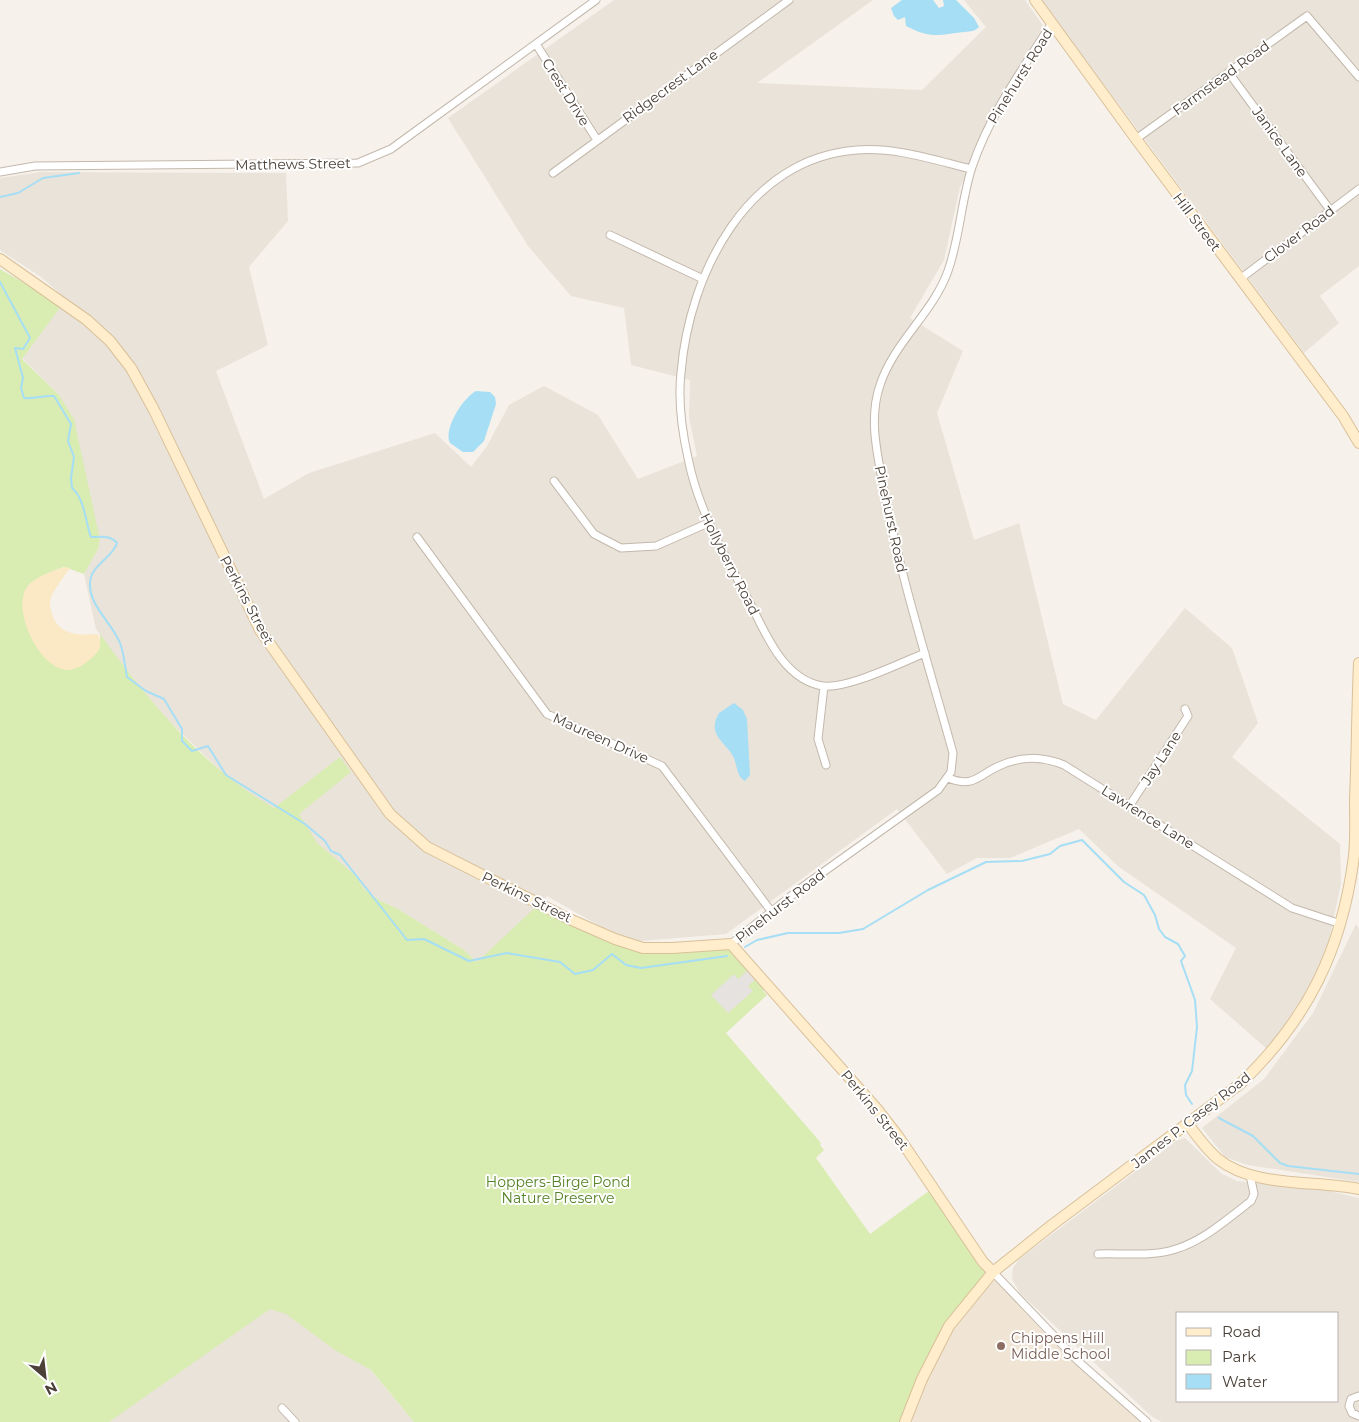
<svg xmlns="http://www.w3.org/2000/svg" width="1359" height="1422" font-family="Montserrat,sans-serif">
  <rect width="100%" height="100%" fill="#f6f1eb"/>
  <path fill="#eae3d9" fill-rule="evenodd" d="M614,0H873L757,83L922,90L986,27L964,0H1025L1044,27L960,187L944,260L910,318L963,351L937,413L974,540L1019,523L1063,704L1096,720L1185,608L1232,648L1258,723L1232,757L1340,844L1341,883L1326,955L1299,1007L1267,1049L1210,999L1236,948L1119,867L1079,829L1010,858H977L947,874L897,809L726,934L628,942L547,896L479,964L464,950L398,909L379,900L364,889L355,875L227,777L167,719L132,678L96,629L84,574L98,549L100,540L59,395L22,358L66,299L41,277L0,250V178L41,172L286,173L288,221L249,267L268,345L216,371L264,499L309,473L435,433L471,467L487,446L509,405L544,386L598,415L638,479L697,456L689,417L690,380L631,365L624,308L571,296L528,246L448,118Z
    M1041,0H1359V266L1320,296L1339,323L1304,353Z
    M1356,924L1359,928V1182L1248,1165L1225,1157L1202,1128L1264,1079L1313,1013Z
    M1185,1138L1222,1174L1237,1181L1329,1191L1359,1198V1422H1161L1150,1415L1020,1293L1012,1279L1013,1268L1019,1259L1176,1141ZM1178,1313H1338V1401H1178Z
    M266,1301L364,1362L414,1422H108Z"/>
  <path fill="#f0e5d4" d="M993,1272L1078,1361L1147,1422H905L949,1326Z"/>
  <path fill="#d9ecb2" d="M0,269L62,305L22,359L59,395L74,419L100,540L98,549L84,574L64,567L48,573L28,585L54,665L100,639V634C148,700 201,766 274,808L340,757L351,772L299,814L317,843L355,875L364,889L379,900L398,909L464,950L477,962L539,904L643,948L731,944L768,986L763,991L767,995L726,1033L821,1143L820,1145L824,1150L816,1158L870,1234L933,1188L993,1272L965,1304L905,1422H414L371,1370L335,1350L286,1314L270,1309L109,1422H0Z"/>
  <path fill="#fbe9c6" d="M65,567L70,568C64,577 57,585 52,595C49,601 50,608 52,614C59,636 79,635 98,634C102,645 101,650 92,658C86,663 77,670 68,670C40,670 11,610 27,587C35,576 53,571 65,567Z"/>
  <path fill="#e5e2df" d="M748,970L756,979L748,986L753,991L728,1013L711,995L734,974L738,979Z"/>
  <path fill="#a5def5" d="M902,0H933L939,8L944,6L943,0H956L974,18L979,27C974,32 971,31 964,32C938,35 931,39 906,26L905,17L898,20L894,16L891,8Z
    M476,391L490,392L495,397L496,404L484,441L473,452H463L450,443C443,429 463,398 476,391Z
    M734,703L743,710L747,719L750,775L745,781C737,777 737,766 734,758C726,742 706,735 719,713Z"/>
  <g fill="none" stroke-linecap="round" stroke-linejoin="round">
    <path stroke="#a5def5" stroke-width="2" d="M0,197L18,193L43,178L79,173
      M0,282L30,338L23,349L15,348L23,378L21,388L24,398C35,399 44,395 54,396L71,424L68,441L74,457L71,478L72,488C85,499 85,521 91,537C101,537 110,535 117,543C113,557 95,563 91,577C84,602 112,622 120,643C124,653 125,667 127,677L146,691L164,699L182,729V741L192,751L208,746L226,775L305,824L325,841L331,851L340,855L407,940L424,939L469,961L507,953L560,962L575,974L593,970L612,954L626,965L641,968L727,956
      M745,947L757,940L788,933H839L863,929L928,890L986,862L1022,861L1050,854L1060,846L1082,840L1124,882L1144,895L1155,915L1159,929L1165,937L1178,944L1185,956L1181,961L1195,1000L1197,1027L1192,1071L1185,1085L1186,1095L1192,1104
      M1219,1118L1253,1136L1280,1163L1288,1166L1359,1174"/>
    <g stroke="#c3b8ac" stroke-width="9">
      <path id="street" d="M536,44L597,140
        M1229,73L1330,210
        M1136,139L1307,16L1359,77
        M0,172L35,166L358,163L391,149L596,0
        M553,173L789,0
        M610,235L703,279
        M1240,279L1359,189
        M554,481L594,534L621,548L656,546L708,523
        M417,537L547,714L662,766L771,911
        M925,653C900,663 848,689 823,686C783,680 765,632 749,601C725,555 698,510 688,458C682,431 678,400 681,373C689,274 747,158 857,150C896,147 934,160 971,169
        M824,686L818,739L826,765
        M948,778C974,788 977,776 999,766C1021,756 1041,756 1064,765L1292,908L1341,924
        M1130,805L1188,716L1185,709
        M731,944L801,888L938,790L951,772L953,753C929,666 901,579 884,490C878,456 868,420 880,385C894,342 933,313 948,271C960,237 961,201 972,167C990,114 1022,70 1052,23
        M1098,1254C1122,1253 1152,1257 1176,1249C1203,1241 1229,1218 1251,1201L1254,1194L1250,1175
        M993,1272L1078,1361L1147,1422
        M1359,1396L1351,1399L1349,1406L1352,1413L1359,1416
        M282,1408L295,1422"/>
    </g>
    <g stroke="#d9c099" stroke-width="12">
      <path id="secondary" d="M1035,0L1136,139L1343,416L1359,443
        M0,259L87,320L110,341L131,368L154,410L260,630L390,814L427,847L567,918L615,939L643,948H672L731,944L877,1109L898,1136L983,1262L993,1272
        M1188,1124C1197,1136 1206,1149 1218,1159C1254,1188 1315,1180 1359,1189
        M905,1422L922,1379L949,1326L993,1272L1052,1225L1240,1084C1308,1019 1342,950 1354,856C1356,837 1355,818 1355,799C1357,754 1357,708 1359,663"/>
    </g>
    <use href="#street" stroke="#fff" stroke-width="7"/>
    <use href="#secondary" stroke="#ffedcc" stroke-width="10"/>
  </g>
  <circle fill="#8d6e63" stroke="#fff" stroke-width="2" cx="1001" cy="1346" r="5"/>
  <g text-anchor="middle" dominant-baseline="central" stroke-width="4" stroke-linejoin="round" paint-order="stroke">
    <g font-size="14" fill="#4b4138" stroke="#fff">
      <text transform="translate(1020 76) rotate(-58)">Pinehurst Road</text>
      <text transform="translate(1221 78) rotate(-36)">Farmstead Road</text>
      <text transform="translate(670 86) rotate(-36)">Ridgecrest Lane</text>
      <text transform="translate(566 92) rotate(58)">Crest Drive</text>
      <text transform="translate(1280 142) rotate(54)">Janice Lane</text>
      <text transform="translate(293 164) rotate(-1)">Matthews Street</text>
      <text transform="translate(1197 222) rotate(53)">Hill Street</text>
      <text transform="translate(1299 234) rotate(-37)">Clover Road</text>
      <text transform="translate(891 519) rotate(78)">Pinehurst Road</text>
      <text transform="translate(730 564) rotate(63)">Hollyberry Road</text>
      <text transform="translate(247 600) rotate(62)">Perkins Street</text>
      <text transform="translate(601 738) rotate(24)">Maureen Drive</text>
      <text transform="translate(1161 758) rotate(-57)">Jay Lane</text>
      <text transform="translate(1148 817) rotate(32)">Lawrence Lane</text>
      <text transform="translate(527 897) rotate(26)">Perkins Street</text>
      <text transform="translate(780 906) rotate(-38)">Pinehurst Road</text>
      <text transform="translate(875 1110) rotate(51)">Perkins Street</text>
      <text transform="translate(1191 1120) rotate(-38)">James P. Casey Road</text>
    </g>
    <g font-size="14" fill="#548226" stroke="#fff">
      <text x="558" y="1182">Hoppers-Birge Pond<tspan x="558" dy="16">Nature Preserve</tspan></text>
    </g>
    <g font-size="14" fill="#785e54" stroke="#fff" text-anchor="start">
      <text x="1011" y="1338">Chippens Hill<tspan x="1011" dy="16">Middle School</tspan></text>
    </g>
  </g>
  <rect x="1176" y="1312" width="162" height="90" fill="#ffffff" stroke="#b7b3af"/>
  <rect x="1186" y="1328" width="25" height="8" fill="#ffedcc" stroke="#b7b3af"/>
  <text x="1222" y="1337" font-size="15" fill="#4b4138">Road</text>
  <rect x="1186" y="1350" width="25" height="15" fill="#d9ecb2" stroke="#b7b3af"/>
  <text x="1222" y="1362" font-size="15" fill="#4b4138">Park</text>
  <rect x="1186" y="1374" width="25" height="15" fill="#a5def5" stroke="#b7b3af"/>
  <text x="1222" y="1387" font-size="15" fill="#4b4138">Water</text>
  <g transform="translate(45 1377) rotate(152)" stroke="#ffffff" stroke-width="4" paint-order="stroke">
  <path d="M0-4L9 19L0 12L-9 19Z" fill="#4b4138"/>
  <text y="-8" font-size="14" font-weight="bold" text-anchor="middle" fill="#4b4138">N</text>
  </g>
</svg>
